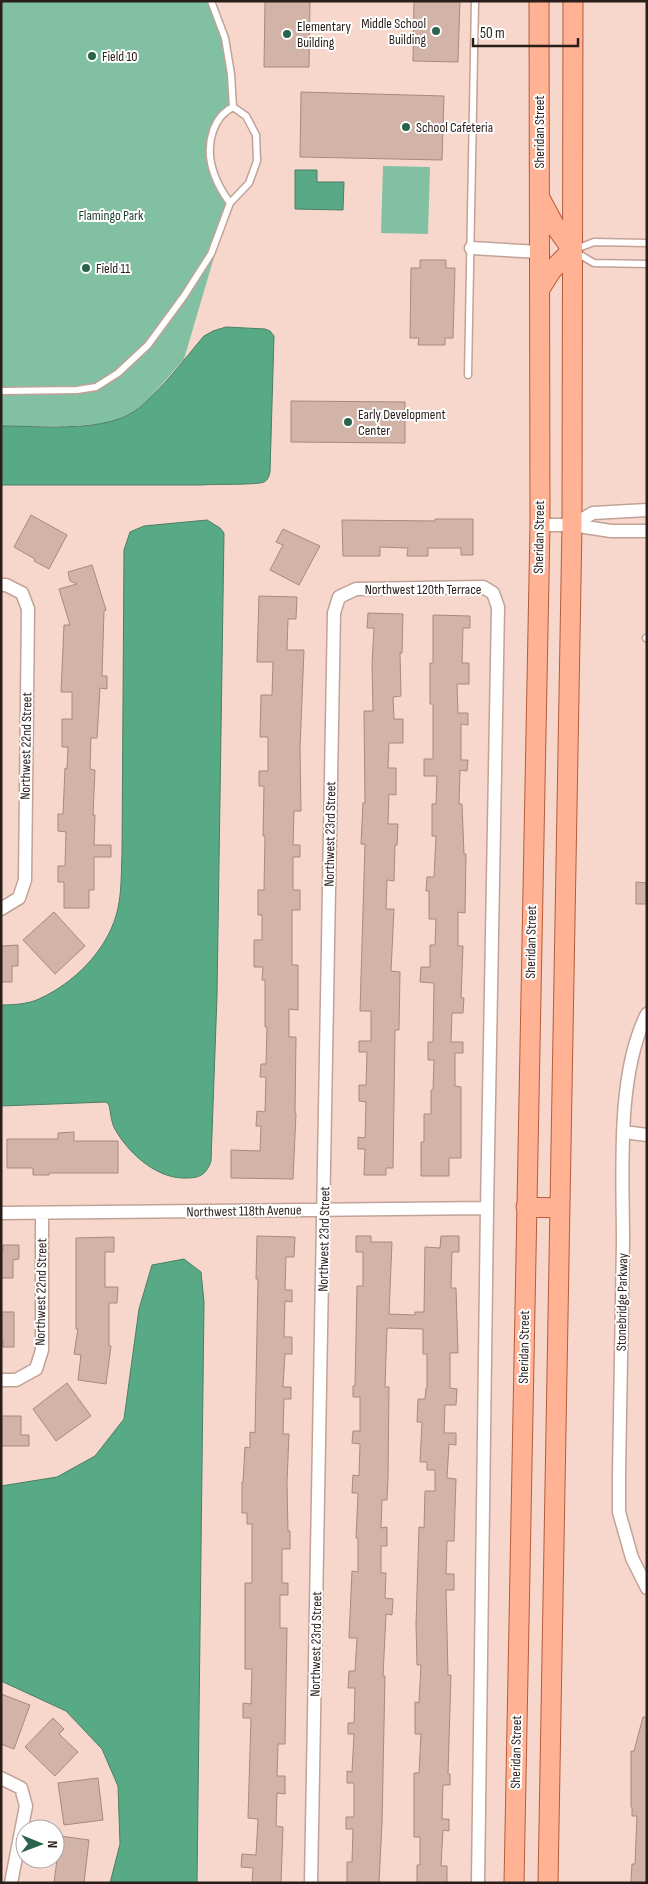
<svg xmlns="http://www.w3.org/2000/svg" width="648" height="1884" font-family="'Sofia Sans Condensed',sans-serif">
  <rect width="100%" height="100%" fill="#f7d7cb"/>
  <path fill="#81c0a2" d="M1,1H211L225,38L233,107L216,124L210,162L230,203L184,359L149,399L130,414L109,423L73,426H1Z
    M383,166L430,167L428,234L381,233Z"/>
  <path fill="#58a986" stroke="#4a7f66" d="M295,170H317V182H344L343,210L295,209Z
    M226,327L265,329L270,331L274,336L270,472C269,476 268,480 264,482C259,485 211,484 200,485H1V426C37,426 99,432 130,414C154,400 185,358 204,336L213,331Z
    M207,520L220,528L224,533L217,996L211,1161C207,1173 201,1178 188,1178C159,1180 131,1156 116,1131C111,1123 111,1114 109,1105L106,1102L1,1106V1005C14,1005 28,1004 39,999C74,983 105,952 116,916C122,896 121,874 122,854L124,550L130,532L144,526Z
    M184,1259L201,1272L204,1302L197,1883H110L120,1844L118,1786L102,1749L66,1711L1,1681V1486L57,1477L95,1456L124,1419L139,1309L152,1265Z"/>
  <path fill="#d2b3a7" stroke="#a7897e" d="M265,1H310L309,67H264Z
    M414,1H460L458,62L413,61Z
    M301,92L444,96L442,160L300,157Z
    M420,260H446V268H455L453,338H445V345H418L419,338H410L411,268H420Z
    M291,401L405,402V443L291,442Z
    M31,515L67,535L49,569L34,561L35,559L14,547Z
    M435,519H473V555H461V548H428V556H407L408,548L380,547V556H343L342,520L435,521Z
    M283,529L320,546L299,585L270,570L283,545L276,542Z
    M92,565L106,610L104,611L102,676H107V689L100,688L97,738H91L90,769L95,770L93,815H95L94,845H111V857H94V890H89V908H64V882H58V866H65L66,832L58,831V814H63L65,768L67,769L68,747H62V719H72V692H61L64,625H70L59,589L77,584L70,581L68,572Z
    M259,596L297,597L296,619H288L287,650H304L300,748L301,811H294L293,845H300V857H293V890H300V910H292V965H298V1010L289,1009V1037H296L295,1113H296L293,1179L231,1178V1150L260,1151L261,1126H256L257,1111L265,1112L266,1077H260L261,1064H266L267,1027H265V980H262L263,967H254V940H262V915H258V890H264L265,836H263L264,786H259V771H268V737H260L261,695H272L273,662H257Z
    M368,613L403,614L402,653H400L401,696L393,697L394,719H403V743H389L388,768H396V795L389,794L388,824H398L397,845H395L394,881L387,880L386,909H394L391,971L400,972L399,1030H395L393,1168H386V1175H364L365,1149H358V1137L365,1138L366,1102L359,1101V1085H366L367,1052H359V1041H371V1011H360L365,844H361L363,803H365L364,711H373L372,664L374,628H367Z
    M433,615L470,616V628H463L462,663H469V684H457L458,713H468V725L461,724V760H468L467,771L460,770L459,804H462L464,854H466L465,913L458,912V946H463L461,998H464L463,1013H452L451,1042H463V1053H455V1086L461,1087V1158H449V1176H421V1142H424V1114H431V1090H433L434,1060H428V1042H433L434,983L420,982L421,967H430V945H435L436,919H429V891H426L427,877H434L436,836H432V804H436L437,776H424V759H433V704H430V663H433Z
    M636,882L647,883V904H636Z
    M54,912L85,946L55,974L23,940Z
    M18,945V966H12V982H1L2,946Z
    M74,1132V1141H118V1173H49V1175H33V1168H7V1139H58V1133Z
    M257,1236L295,1237L294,1257H286L285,1290H292V1302L285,1301L284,1337H292V1354H285L283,1387H291V1399H284L283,1434H289L287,1482L288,1531H290V1549H282V1583H288V1595H280V1628H287L285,1744H278L277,1776H285V1794L277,1793L276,1826L283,1827L281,1883H252L253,1868L241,1867L242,1854L256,1855L258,1819L248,1818L251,1718H243V1703L251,1704L252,1669H245V1583H252V1524H247V1513H242V1482H243L245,1447L250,1448V1432L255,1433L258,1279H256Z
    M356,1236H371V1242H392L389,1314L415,1315V1312H424L425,1247L440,1248L441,1236H459V1252H452L451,1288H456L458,1353H450V1388L457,1389L456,1405H445L444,1433H456V1445L449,1444L447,1478L456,1479L454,1541H447L446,1574H454V1590H446L448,1675H451L448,1774H450V1785H443L442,1819H449V1831L443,1830L441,1866H447V1883H417V1865H420V1837H414V1773H419L421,1734H415V1702L419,1703L421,1665H417L416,1624L419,1527L424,1528L425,1491H435V1470H427V1462H420L422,1422H417L418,1399H425L426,1388H427V1354H423V1329L387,1328L385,1387H389L388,1479L387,1500H382L381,1528L387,1527V1546H381V1573H386L385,1598L393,1599L392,1615L386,1614L383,1676H385L382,1823L379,1883H347V1862H352L353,1829H346V1817H354V1783H347V1771L352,1772L354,1734H348V1723H354L355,1688H348L349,1671H355L357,1638H349L352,1571L358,1572V1538H356L358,1493H352L353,1475L359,1476L360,1444L352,1443L353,1431H360V1397H353V1386H355L357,1286H363V1252H356Z
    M114,1237V1252H105V1287H118L117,1303H109V1346H111L106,1384L78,1380L81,1355L74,1354L78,1329H76V1238Z
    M3,1245H19V1259L13,1260V1278H1V1251H3Z
    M1,1312H14V1347H3V1340H1Z
    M67,1383L91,1416L56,1441L33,1409Z
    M1,1416H21V1435H29V1446H1Z
    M1,1694L30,1705L14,1749L1,1744Z
    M643,1717H647V1883H633L631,1881L632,1864H635L637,1816H632V1807H631V1751H634Z
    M53,1718L64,1729L59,1734L78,1752L55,1776L25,1747Z
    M98,1778L103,1820L64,1825L58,1783Z
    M60,1836L89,1840L84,1883H54Z"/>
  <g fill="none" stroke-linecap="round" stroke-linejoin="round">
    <g stroke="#c2a297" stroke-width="9">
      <path id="service" d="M211,1L225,38L231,74L233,107
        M230,203C214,181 204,157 213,131C217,120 222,113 233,107
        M576,249L594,242L647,243
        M575,252L594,263L647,264
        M468,375L475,1
        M1,391L77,390L96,387L118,373L148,345L184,296L211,254L230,203L249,183L257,161L256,135L246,116L233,107
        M646,638H647"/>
    </g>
    <g stroke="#c2a297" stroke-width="15">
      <path id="minor" d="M471,248L540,252
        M540,525H572L611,531H647
        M572,525L593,513L647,510
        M1,585H6L22,593L28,609L25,880L19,898L1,909
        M647,1014C616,1075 623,1173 623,1242C622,1319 620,1397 619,1474V1512L632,1558L647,1588
        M624,1132L647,1135
        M1,1213L487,1208
        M1,1380H16L36,1369L42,1350V1213
        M1,1778L21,1788L26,1806L11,1883
        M311,1883L334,613L339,597L356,589L483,587L493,593L498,607L487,1208L478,1883"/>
    </g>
    <g stroke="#b45c3a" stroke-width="21">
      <path id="primary" d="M541,200L555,226L572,250
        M540,289L552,270L572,250
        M526,1207L560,1208
        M514,1883L540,525L539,1
        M548,1883L572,525L573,1"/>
    </g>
    <use href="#service" stroke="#fff" stroke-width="6"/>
    <use href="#minor" stroke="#fff" stroke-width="12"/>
    <use href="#primary" stroke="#ffb294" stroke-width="19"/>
  </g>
  <g fill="#2a634b" stroke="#fff" stroke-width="2">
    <circle cx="436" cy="31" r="5"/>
    <circle cx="287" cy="34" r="5"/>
    <circle cx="92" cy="56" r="5"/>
    <circle cx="406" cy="127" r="5"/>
    <circle cx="86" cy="268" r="5"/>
    <circle cx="348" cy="422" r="5"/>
  </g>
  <g text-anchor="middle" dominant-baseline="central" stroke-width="4" stroke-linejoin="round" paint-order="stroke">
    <g font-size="14" fill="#2a1e1a" stroke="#fff" text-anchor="start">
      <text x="426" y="23" text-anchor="end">Middle School<tspan x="426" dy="16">Building</tspan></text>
      <text x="297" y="26">Elementary<tspan x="297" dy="16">Building</tspan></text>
      <text x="102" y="56">Field 10</text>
      <text x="416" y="127">School Cafeteria</text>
      <text x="96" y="268">Field 11</text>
      <text x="358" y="414">Early Development<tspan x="358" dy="16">Center</tspan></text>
    </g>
    <g font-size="14" fill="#2a1e1a" stroke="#fff">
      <text transform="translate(539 132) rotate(-90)">Sheridan Street</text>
      <text transform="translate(539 537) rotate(-89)">Sheridan Street</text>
      <text x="423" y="589">Northwest 120th Terrace</text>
      <text transform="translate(26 746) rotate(-89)">Northwest 22nd Street</text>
      <text transform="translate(330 834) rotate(-89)">Northwest 23rd Street</text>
      <text transform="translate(531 942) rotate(-89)">Sheridan Street</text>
      <text transform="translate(244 1211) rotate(-1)">Northwest 118th Avenue</text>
      <text transform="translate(324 1239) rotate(-89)">Northwest 23rd Street</text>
      <text transform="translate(41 1292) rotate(-89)">Northwest 22nd Street</text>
      <text transform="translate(622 1302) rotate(-89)">Stonebridge Parkway</text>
      <text transform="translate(524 1347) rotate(-89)">Sheridan Street</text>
      <text transform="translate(316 1644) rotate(-89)">Northwest 23rd Street</text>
      <text transform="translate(516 1752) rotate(-89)">Sheridan Street</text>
    </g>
    <g font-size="14" fill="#1a3e2f" stroke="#fff">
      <text x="111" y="215">Flamingo Park</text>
    </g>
  </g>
  <rect width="648" height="1884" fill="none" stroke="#2a1e1a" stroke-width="5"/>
  <g transform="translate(40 1844) rotate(91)"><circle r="24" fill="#ffffff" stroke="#aaa5a3"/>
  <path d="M0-4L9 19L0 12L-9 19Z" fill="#2a634b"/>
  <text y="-8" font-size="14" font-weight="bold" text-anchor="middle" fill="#2a1e1a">N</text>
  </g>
  <path d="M473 38v8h105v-8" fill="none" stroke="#2a1e1a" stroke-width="2.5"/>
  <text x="480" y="38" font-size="15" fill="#2a1e1a" stroke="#ffffff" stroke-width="4" paint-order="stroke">50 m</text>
</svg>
